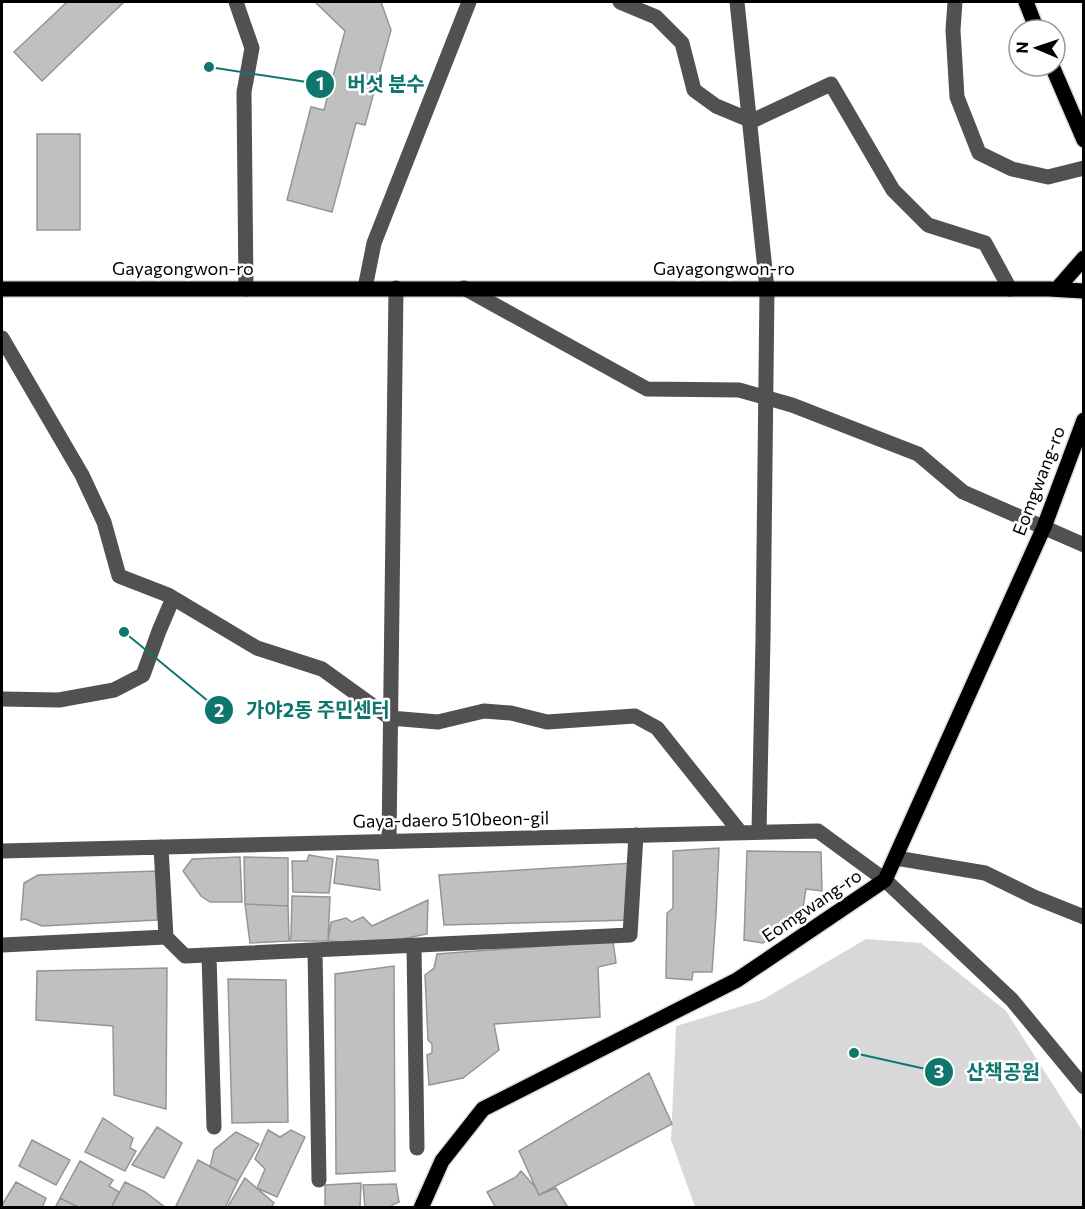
<svg xmlns="http://www.w3.org/2000/svg" width="1085" height="1209" viewBox="0 0 1085 1209" font-family="Commissioner,'Noto Sans KR',sans-serif">
<rect width="100%" height="100%" fill="#fff"/>
<path fill="#d8d8d8" d="M866,939L921,943L1006,1011L1083,1132V1207H695L671,1140L676,1026L762,1000Z"/>
<path fill="#c0c0c0" stroke="#959595" stroke-width="1.5" d="M67,2H124L42,81L14,52Z
M315,2H381L391,30L365,125L356,123L332,212L287,200L311,107L324,110L345,31Z
M37,134H80V230H37Z
M719,848L716,914L712,972H693L692,980L666,978L667,913L673,908V851Z
M747,851L821,852L822,891L806,889L803,908L789,923L763,943L744,940Z
M309,855L333,859L329,893L293,892L292,861H307Z
M337,856L378,860L380,890L334,883Z
M240,857L242,902H210L201,896L183,871L192,859Z
M244,857L288,858V906L245,904Z
M634,863L631,920L444,925L439,875Z
M157,871V920L42,926L25,919L21,920L24,883L38,875Z
M292,896L330,897L328,941H289L291,937Z
M428,900L427,934L376,944L328,941L331,922L346,918L352,922L363,917L372,926Z
M245,904L288,906L289,941L250,943Z
M613,941L616,963L598,967L600,1017L494,1024L499,1050L463,1078L429,1085L427,1055L432,1053V1044L428,1040L425,975L434,968L437,954Z
M394,966L395,1171L336,1174L335,974Z
M167,968L166,1109L114,1095L113,1026L36,1020L37,971Z
M228,979L286,980L288,1122L232,1123Z
M649,1073L672,1124L539,1195L519,1151Z
M103,1118L133,1138L130,1148L136,1151L125,1171L85,1152Z
M157,1127L182,1143L164,1178L132,1165Z
M268,1130L280,1137L291,1130L305,1137L277,1197L257,1188L265,1169L255,1159Z
M236,1132L259,1144L238,1181L210,1167L214,1150Z
M32,1140L70,1160L56,1185L19,1166Z
M198,1160L238,1181L225,1208H175Z
M80,1161L113,1180L109,1186L119,1192L111,1208H80L60,1198Z
M521,1171L536,1188L539,1195L556,1188L567,1206L563,1208H496L487,1192L516,1177Z
M245,1178L274,1203L271,1208H227Z
M16,1182L46,1198L42,1208H2V1205Z
M125,1182L145,1192L166,1208H111Z
M361,1183L360,1208H325V1185Z
M396,1184L399,1202L392,1205V1208H365L363,1185Z
M60,1198L80,1208H55Z"/>
<g fill="none" stroke-linecap="round" stroke-linejoin="round">
<defs>
<path id="major" d="M1026,2L1037,30
M1052,66L1084,140
M2,289H1049L1084,291
M1057,289L1084,258
M421,1208L442,1161L483,1109L737,980L885,880L1044,527L1084,420"/>
</defs>
<use href="#major" stroke="#dbdbdb" stroke-width="18"/>
<path stroke="#515151" stroke-width="15" d="M236,2L252,48L244,92L246,289
M620,2L656,17L682,43L694,90L716,106L752,121L831,84L893,190L928,225L985,243L1010,289
M737,2L767,289L763,639L759,832
M955,2L953,30L957,97L979,153L1012,169L1048,177L1084,168
M365,288L374,243L469,2
M464,288L647,389L739,390L792,405L918,454L963,492L1084,545
M2,338L82,475L104,522L119,576L168,595L257,648L322,669L390,718L438,722L484,711L511,713L547,722L635,716L657,728L740,832
M2,699L59,700L114,690L143,675L159,631L173,598
M389,841L396,288
M161,847L166,937L185,956L630,935L636,835
M2,851L818,831L885,880L1012,1000L1084,1087
M896,858L985,873L1034,897L1084,917
M2,945L166,937
M414,945L417,1148
M315,950L319,1180
M209,955L214,1127"/>
<use href="#major" stroke="#000" stroke-width="15"/>
</g>
<g text-anchor="middle" stroke-width="5" stroke-linejoin="round" paint-order="stroke">
<g font-size="18" fill="#000" stroke="#fff">
<text x="183" y="275">Gayagongwon-ro</text>
<text x="724" y="275">Gayagongwon-ro</text>
<text transform="translate(1039 481) rotate(-69)" y="6">Eomgwang-ro</text>
<text transform="translate(451 820) rotate(-1)" y="6">Gaya-daero 510beon-gil</text>
<text transform="translate(812 906) rotate(-34)" y="6">Eomgwang-ro</text>
</g>
</g>
<path fill="none" stroke="#0f766e" stroke-width="2" d="M209 67L320 84M124 632L219 710M854 1053L939 1072"/>
<g fill="#0f766e" stroke="#fff" stroke-width="2">
<circle cx="209" cy="67" r="6"/>
<circle cx="124" cy="632" r="6"/>
<circle cx="854" cy="1053" r="6"/>
<circle cx="320" cy="84" r="15"/>
<circle cx="219" cy="710" r="15"/>
<circle cx="939" cy="1072" r="15"/>
</g>
<g font-size="18" text-anchor="middle" font-weight="bold" fill="#fff">
<text x="320" y="90">1</text>
<text x="219" y="717">2</text>
<text x="939" y="1078">3</text>
</g>
<g font-size="20" text-anchor="middle" font-weight="bold" fill="#0f766e" stroke="#fff" stroke-width="5" stroke-linejoin="round" paint-order="stroke">
<text x="386" y="91">버섯 분수</text>
<text x="318" y="717">가야2동 주민센터</text>
<text x="1003" y="1079">산책공원</text>
</g>
<rect width="1085" height="1209" fill="none" stroke="#000000" stroke-width="6"/>
<g transform="translate(1037 48) rotate(272)"><circle r="28" fill="#ffffff" stroke="#999999" stroke-width="1.5"/>
<path d="M0-4.5L10 22L0 15L-10 22Z" fill="#000000"/>
<text y="-9" font-size="16" font-weight="bold" text-anchor="middle" fill="#000000">N</text>
</g>
</svg>
